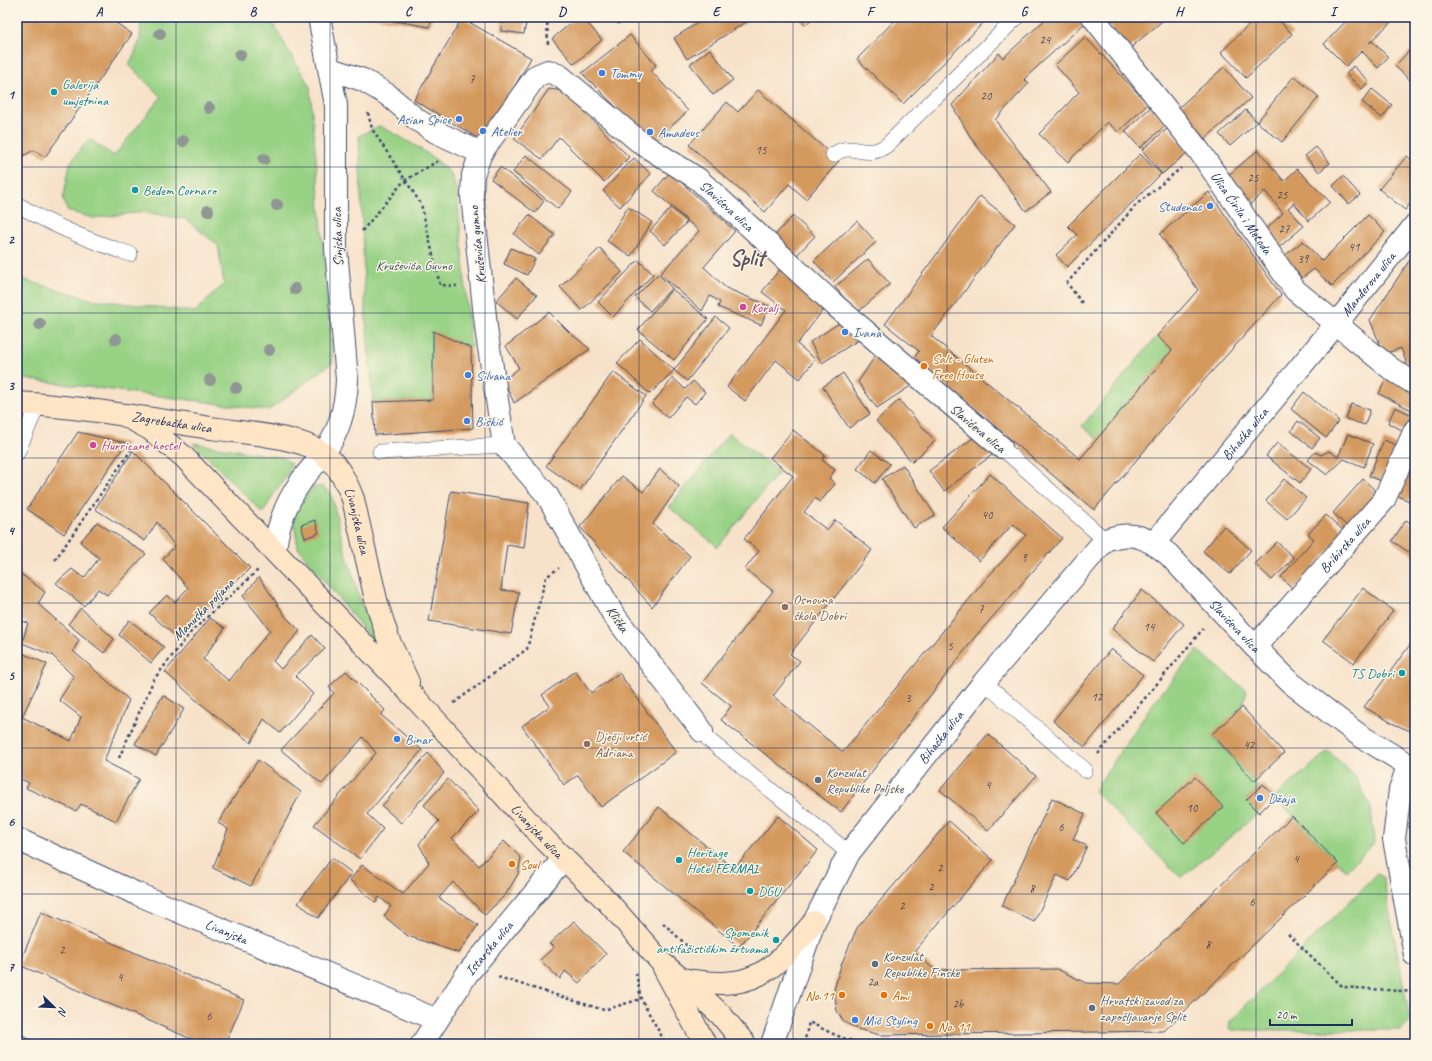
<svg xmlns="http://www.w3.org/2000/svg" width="1432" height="1061" viewBox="0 0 1432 1061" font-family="Caveat,sans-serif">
<rect width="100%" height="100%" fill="#fcf5e5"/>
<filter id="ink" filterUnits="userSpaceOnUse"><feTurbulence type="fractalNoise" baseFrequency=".025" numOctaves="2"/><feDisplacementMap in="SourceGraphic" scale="8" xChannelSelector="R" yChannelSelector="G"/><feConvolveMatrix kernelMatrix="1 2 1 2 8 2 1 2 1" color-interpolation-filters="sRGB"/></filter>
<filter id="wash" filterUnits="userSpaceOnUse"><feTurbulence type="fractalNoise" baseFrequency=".012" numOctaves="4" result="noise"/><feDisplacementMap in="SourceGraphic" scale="16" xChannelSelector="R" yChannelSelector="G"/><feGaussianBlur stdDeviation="0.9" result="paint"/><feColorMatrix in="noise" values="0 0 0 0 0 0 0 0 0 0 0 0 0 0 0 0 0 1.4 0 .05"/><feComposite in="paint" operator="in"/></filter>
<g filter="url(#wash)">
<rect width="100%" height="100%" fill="#f7e2c9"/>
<path fill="#98d285" stroke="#5a8072" d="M141,17H265L270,19L310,87L333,362L269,410L17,378V272L21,279L90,299L195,312L224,284L218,245L185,219L142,212L93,218L68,211L63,200L70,163L89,139L114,156L161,97L129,65L140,41Z
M379,126C394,132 444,161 451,175C454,180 455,187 457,193L471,348L433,332V400L373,402L365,306L359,136Z
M1157,336L1172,350L1097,439L1082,426Z
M729,433L779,472L718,547L669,507Z
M193,443L284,458L291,464L288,475L276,490L263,513Z
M322,486L331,493L342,540L361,603L379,643L376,645L298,548L294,523L298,506L312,488Z
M1197,650L1247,691L1242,707L1212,735L1259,787L1246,800L1259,813L1181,878L1094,791L1154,702Z
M1328,751L1355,776L1371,807L1374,843L1346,871L1275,797Z
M1377,874L1383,877L1410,1020L1400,1030H1229L1230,1021Z"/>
<g id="blocks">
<path fill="#d4995d" d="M17,17H108L132,34L45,157L34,150L17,159Z
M373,17H433L429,27Z
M502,17H527L524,34L501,31Z
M578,17H582L602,40L574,64L552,39Z
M612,17H628L618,24Z
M707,17H754L687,59L674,38Z
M797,17H813L806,25Z
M898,17H989L903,104L857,59Z
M1048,17H1084L1087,21L1024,79L1029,83L995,120L1051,192L1026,211L971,138L952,105L999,53L1003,58Z
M1116,17H1167L1129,49L1108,24Z
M1243,17H1276L1292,34L1246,78L1221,52L1250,24Z
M1350,17H1396L1369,43L1372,41L1388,57L1378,68L1362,51L1346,66L1324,44Z
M462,18L531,58L483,141L414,100Z
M630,35L656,65L651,71L688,111L651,145L623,114L582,73Z
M1085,37L1148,104L1118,132L1107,122L1068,162L1039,134L1079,92L1055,65Z
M710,49L733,80L713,95L690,64Z
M1410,50L1415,55V85L1395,66Z
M1353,66L1369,81L1362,89L1346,74Z
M1224,67L1251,98L1205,139L1178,108Z
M1294,76L1319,97L1282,142L1257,122L1230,146L1219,134L1246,110L1257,122Z
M549,89L564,91L629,157L604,182L559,137L542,159L514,139Z
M1372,89L1392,105L1382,118L1362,102Z
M758,90L839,161L806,199L789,184L765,212L689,145L727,102L738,112Z
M1151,107L1167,124L1140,148L1125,131Z
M1168,128L1188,152L1162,174L1142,150Z
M1316,147L1330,163L1319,172L1305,156Z
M1258,150L1284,181L1297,169L1330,202L1309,221L1294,203L1288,208L1304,226L1277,249L1264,231L1283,213L1265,191L1248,206L1225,178Z
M1140,154L1161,174L1067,267L1056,255L1077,235L1068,226Z
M526,155L572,192L558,209L513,172Z
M1407,156L1415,163V198L1405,210L1379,189Z
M634,158L651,174L620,207L603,191Z
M500,167L544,201L535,213L491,179Z
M670,172L735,231L704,267L726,288L769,306L761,325L718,307L720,302L710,296L702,311L660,274L699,231L654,191Z
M1343,176L1360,195L1349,204L1333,186Z
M1209,192L1281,295L1206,378L1094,510L914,358L919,351L885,324L980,196L1015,224L931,336L1080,459L1172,350L1157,336L1198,290L1160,234Z
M628,207L652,222L631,256L607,241Z
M671,208L687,222L665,245L650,231Z
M529,215L555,235L539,255L514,234Z
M1368,215L1385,232L1332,286L1314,269L1302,278L1283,257L1303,241L1322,261Z
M793,216L815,236L793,259L772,238Z
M857,221L876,242L833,282L814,261Z
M511,248L535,259L527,275L504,264Z
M600,248L622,272L582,310L560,287Z
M1415,252V377L1411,376L1401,348L1384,354L1370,320Z
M868,259L890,284L857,313L835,287Z
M638,260L653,274L613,317L598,302Z
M779,270L826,306L797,344L815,359L800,379L776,360L745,401L727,387L786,310L762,292Z
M658,274L672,288L650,311L635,297Z
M516,278L537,295L517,319L496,301Z
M672,289L708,319L674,360L638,330Z
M549,312L569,332L590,349L514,403L504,380L519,368L506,346Z
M716,317L729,328L687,381L674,370Z
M847,318L860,339L822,363L810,342Z
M433,331L471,348L473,428L375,435L373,402L433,400Z
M640,339L674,370L650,394L617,363Z
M877,353L912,385L877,408L858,382Z
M613,372L646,396L580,490L546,466Z
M843,373L870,414L849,428L823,387Z
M1387,376L1415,389L1414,411L1379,394Z
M673,378L685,389L693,381L705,392L695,404L686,397L668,418L652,404Z
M1304,392L1339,421L1326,438L1291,409Z
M899,400L935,441L912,462L876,421Z
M1351,404L1370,410L1365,425L1346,419Z
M1395,407L1414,416L1406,432L1388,423Z
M1298,421L1320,438L1312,448L1291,431Z
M793,430L825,455L822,460L835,470L829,478L835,484L820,502L815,498L804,512L827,530L835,520L872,550L790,654L800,661L773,696L843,752L986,579L1026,535L1013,524L979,561L942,527L990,474L1062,538L975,637L841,812L721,720L731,706L702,683L773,591L745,569L759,551L744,539L793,476L770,458Z
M78,432L126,443L64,534L27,509Z
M1348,434L1373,444L1364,467L1344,459L1327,475L1308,460L1315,452L1321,455L1329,451L1338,457Z
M977,435L992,455L944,491L929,471Z
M1384,440L1401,447L1386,483L1369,476Z
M1277,443L1311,469L1300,483L1266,456Z
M1415,444V487L1409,501L1392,493Z
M871,450L890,464L875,483L857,469Z
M133,451L250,568L179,639L149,613L167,595L175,602L188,588L163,559L175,546L157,522L145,541L95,509Z
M903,465L935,515L914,528L882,479Z
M660,469L679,486L653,524L690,556L652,607L580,527L622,476L643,492Z
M1284,479L1306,498L1287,519L1266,501Z
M1363,479L1380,495L1350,529L1333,513Z
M451,491L529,503L524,548L507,545L501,590L519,592L511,634L429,621Z
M1326,515L1345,532L1294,590L1281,577L1314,539L1308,534Z
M315,520L319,533L305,538L301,525Z
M1406,520L1415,526V556L1392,541Z
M97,522L146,554L107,595L98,589L84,606L56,583L72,569L84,578L99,558L80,542Z
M1224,526L1251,550L1230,574L1203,551Z
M1277,542L1294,558L1272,580L1255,564Z
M17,571L45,592L38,604L79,640L73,651L129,700L104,761L139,779L116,821L81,804L76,811L26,788L29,783L17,777V690L22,682L17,679V651L47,664L22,717L71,741L81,717L59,700L74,677L52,655L22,643L28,623L17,619Z
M259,577L286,617L300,631L273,661L281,669L312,635L325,649L295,676L313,694L280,733L264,719L251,743L196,700L165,672L210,618L225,628L203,659L229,681L270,630L243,596Z
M1363,588L1393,611L1354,663L1323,640Z
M1142,590L1184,624L1153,662L1112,629Z
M81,608L114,639L104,653L68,624Z
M129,620L164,647L151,663L119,635Z
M1415,638V733L1394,724L1364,707Z
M1111,649L1143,675L1085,747L1053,721Z
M346,671L385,710L381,715L422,750L367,814L383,829L360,859L314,825L376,753L363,737L322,784L281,750L334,693L329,687Z
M575,671L591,693L619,673L676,752L601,807L578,775L564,785L522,726L550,706L542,695Z
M163,695L184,709L156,756L135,744Z
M1242,707L1284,753L1254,781L1212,734Z
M988,734L1036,776L988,831L940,790Z
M428,753L444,773L401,823L382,806Z
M258,760L301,792L251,886L213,868L228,829L218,823Z
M1195,777L1223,807L1184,843L1156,813Z
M448,779L479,811L452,838L479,866L504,841L521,858L518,874L506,894L485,915L453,882L439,898L478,925L459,953L408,936L384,916L391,906L379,897L376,903L350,880L362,865L403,894L429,863L419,844L439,821L424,805Z
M1263,784L1275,797L1259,813L1246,800Z
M1052,798L1085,814L1073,839L1087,846L1070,881L1057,875L1034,922L1002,906Z
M659,807L734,869L778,816L818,850L739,947L623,852Z
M1292,816L1338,863L1164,1031L880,1035L858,1029L844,1022L837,1011L834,990L841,965L857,928L949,821L993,860L914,952L935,970L1057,969L1086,983L1119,984Z
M332,858L352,873L318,918L298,903Z
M41,912L244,1000L225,1044H203L19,965Z
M574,921L606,954L579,983L565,971L560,979L540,960L554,947L549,944Z
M17,1031L36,1044H17Z"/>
</g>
</g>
<g filter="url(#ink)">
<use href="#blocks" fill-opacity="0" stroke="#3c4a6e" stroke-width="1"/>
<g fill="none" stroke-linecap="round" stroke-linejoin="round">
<defs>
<path id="lane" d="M833,155C854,139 864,162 887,145L1017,17
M17,204C52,226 90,241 130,254
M1001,447L1105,540
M380,452L504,445
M17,453L38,404
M984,682L1085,770
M702,731L710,741L849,853"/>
<g id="street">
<path id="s1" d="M1093,17L1200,152L1295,290L1390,368L1415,384"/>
<path d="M330,69L363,80L388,95L416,119L436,132L481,153"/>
<path id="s2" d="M1154,543L1336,324L1415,225"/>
<path d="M275,551C277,526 287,501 302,480C308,471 316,464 323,454C339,433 346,406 347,380L336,248V105L319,17"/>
<path id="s3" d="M1255,647L1384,500L1415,430"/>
<path id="s4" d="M702,731L613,614L547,495L504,445L487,335L472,196L473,175L481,153L536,76L548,71L560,76L641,143L698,179L837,307L1001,447"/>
<path d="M1408,766L1400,790L1394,839L1415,955"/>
<path id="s5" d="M17,839L135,893L437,1020"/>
<path id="s6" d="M422,1044L467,974L564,858"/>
<path id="s7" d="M772,1044L814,922L849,853L984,682L1105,540C1133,530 1146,537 1168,554L1255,647L1291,683L1359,735L1415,769"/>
</g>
<g id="secondary">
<path id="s8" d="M17,403C84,407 152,419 218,429C246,433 302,437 324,454C338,465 347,483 353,499L377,604L389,641L408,682"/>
<path id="s9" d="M124,415L150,429L183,456L416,699L546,841L608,902L661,962L702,997L721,1015L745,1044"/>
<path d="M664,968L705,1044"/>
<path d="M682,979C754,992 771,973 814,922"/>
</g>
</defs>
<use href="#lane" stroke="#3c4a6e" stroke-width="16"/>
<use href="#street" stroke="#3c4a6e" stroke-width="24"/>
<use href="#secondary" stroke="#3c4a6e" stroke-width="24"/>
<path stroke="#3c4a6e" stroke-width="2.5" stroke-dasharray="3 3" stroke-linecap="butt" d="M547,17L548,47
M368,113L372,129L421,204L440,285L457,286
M362,231L404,181L438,161
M1082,303L1067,283L1137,204L1181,168
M55,560L133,447
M454,703L527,649L546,577L559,568
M1098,754L1203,629
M119,758L154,679L191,632L258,570
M663,923L697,955
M1288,934L1343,987L1415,992
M636,973L641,999L666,1044
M498,977L604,1010L641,999
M804,1044L809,1022C835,1035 848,1043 878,1044"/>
<use href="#lane" stroke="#fff" stroke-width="15"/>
<use href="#street" stroke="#fff" stroke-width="22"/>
<use href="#secondary" stroke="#fee5c5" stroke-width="22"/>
</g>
<g fill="#8f9694">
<circle cx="160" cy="34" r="6"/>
<circle cx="240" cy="55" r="6"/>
<circle cx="209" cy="108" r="6"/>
<circle cx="183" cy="141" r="6"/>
<circle cx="264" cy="159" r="6"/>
<circle cx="277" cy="205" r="6"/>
<circle cx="208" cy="211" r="6"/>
<circle cx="295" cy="289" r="6"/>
<circle cx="40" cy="324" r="6"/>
<circle cx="116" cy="339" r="6"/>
<circle cx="269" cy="350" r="6"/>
<circle cx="210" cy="380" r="6"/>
<circle cx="236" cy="388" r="6"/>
</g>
</g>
<path fill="none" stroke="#1b2f5e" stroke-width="1" stroke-opacity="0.55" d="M176,17V1044M330,17V1044M485,17V1044M639,17V1044M793,17V1044M947,17V1044M1102,17V1044M1256,17V1044M17,167H1415M17,313H1415M17,458H1415M17,603H1415M17,748H1415M17,894H1415"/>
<g fill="#3f7fe0" stroke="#fcf5e5" stroke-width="1.5">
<circle cx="602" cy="73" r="4"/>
<circle cx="459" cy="119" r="4"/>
<circle cx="483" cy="131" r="4"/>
<circle cx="650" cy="132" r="4"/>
<circle cx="1210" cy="206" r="4"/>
<circle cx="845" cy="332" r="4"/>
<circle cx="468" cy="375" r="4"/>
<circle cx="467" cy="421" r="4"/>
<circle cx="397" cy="739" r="4"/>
<circle cx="1260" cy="798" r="4"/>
<circle cx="855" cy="1020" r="4"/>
</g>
<g fill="#0f9aa8" stroke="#fcf5e5" stroke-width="1.5">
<circle cx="54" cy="92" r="4"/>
<circle cx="135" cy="190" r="4"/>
<circle cx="1402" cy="673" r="4"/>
<circle cx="679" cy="860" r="4"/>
<circle cx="750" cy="891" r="4"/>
<circle cx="776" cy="940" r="4"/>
</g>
<g fill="#d1479c" stroke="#fcf5e5" stroke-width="1.5">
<circle cx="743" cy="307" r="4"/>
<circle cx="93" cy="445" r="4"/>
</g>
<g fill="#e8710a" stroke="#fcf5e5" stroke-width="1.5">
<circle cx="924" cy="366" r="4"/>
<circle cx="512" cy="864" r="4"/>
<circle cx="842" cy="995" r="4"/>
<circle cx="884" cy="995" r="4"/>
<circle cx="930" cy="1026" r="4"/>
</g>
<g fill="#8d6e63" stroke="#fcf5e5" stroke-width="1.5">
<circle cx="785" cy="607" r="4"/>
<circle cx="587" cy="744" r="4"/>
</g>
<g fill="#5c6f8a" stroke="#fcf5e5" stroke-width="1.5">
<circle cx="818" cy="780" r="4"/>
<circle cx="875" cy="964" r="4"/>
<circle cx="1092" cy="1008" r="4"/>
</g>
<g text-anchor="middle" stroke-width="3" stroke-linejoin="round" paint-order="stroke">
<g font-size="12" fill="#494a5e">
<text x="1045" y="44">24</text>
<text x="472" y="83">7</text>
<text x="986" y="100">20</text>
<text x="761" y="154">15</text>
<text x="1253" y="182">25</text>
<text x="1282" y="199">25</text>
<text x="1284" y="233">27</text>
<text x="1354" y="251">41</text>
<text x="1303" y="263">39</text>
<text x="987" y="519">40</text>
<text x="1024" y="562">9</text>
<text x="981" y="613">7</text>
<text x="1149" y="631">14</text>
<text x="950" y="650">5</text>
<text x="1097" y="701">12</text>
<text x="908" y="702">3</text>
<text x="1249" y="749">42</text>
<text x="988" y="789">4</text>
<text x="1192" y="812">10</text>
<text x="1061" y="831">6</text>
<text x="1296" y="863">4</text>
<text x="940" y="872">2</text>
<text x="931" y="891">2</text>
<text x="1032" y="893">8</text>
<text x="1252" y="906">6</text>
<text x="902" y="910">2</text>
<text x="1208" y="949">8</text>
<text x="62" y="954">2</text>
<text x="120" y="981">4</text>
<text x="873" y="986">2a</text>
<text x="958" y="1008">2b</text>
<text x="209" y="1020">6</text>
</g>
<g font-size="14" fill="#366cbe" stroke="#fcf5e5" text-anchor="start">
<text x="610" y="78">Tommy</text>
<text x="451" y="124" text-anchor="end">Asian Spice</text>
<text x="491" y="136">Atelier</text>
<text x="658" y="137">Amadeus</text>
<text x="1202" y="211" text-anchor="end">Studenac</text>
<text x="853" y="337">Ivana</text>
<text x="476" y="380">Silvana</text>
<text x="475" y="426">Biškić</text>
<text x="405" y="744">Binar</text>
<text x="1268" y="803">Džaja</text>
<text x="863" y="1025">Mič Styling</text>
</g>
<g font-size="14" fill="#0d838f" stroke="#fcf5e5" text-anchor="start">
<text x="62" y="89">Galerija<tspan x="62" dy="16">umjetnina</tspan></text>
<text x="143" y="195">Bedem Cornaro</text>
<text x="1394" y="678" text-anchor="end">TS Dobri</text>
<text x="687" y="857">Heritage<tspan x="687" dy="16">Hotel FERMAI</tspan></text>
<text x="758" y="896">DGU</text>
<text x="768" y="937" text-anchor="end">Spomenik<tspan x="768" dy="16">antifašističkim žrtvama</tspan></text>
</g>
<g font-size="14" fill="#1b2f5e" stroke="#fcf5e5">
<text dy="5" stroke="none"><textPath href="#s4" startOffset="977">Slavićeva ulica</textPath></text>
<text dy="5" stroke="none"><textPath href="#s1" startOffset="246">Ulica Ćirila i Metoda</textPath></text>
<text transform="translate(337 237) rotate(-92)" y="5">Sinjska ulica</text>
<text transform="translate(477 245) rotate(-96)" y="5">Kruševića gumno</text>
<text dy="5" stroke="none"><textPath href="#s2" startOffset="336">Manđerova ulica</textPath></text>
<text dy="5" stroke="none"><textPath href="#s8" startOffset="156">Zagrebačka ulica</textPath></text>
<text transform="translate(978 428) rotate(40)" y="5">Slavićeva ulica</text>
<text dy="5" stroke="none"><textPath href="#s2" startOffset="142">Bihaćka ulica</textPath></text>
<text dy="5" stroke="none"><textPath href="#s8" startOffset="389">Livanjska ulica</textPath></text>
<text dy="5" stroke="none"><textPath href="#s3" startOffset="136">Bribirska ulica</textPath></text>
<text transform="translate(203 609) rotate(-45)" y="5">Manuška poljana</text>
<text transform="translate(618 619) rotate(56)" y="5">Kliška</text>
<text dy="5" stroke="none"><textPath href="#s7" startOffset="777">Slavićeva ulica</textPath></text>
<text dy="5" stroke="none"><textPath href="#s7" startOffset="354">Bihaćka ulica</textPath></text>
<text dy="5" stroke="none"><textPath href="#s9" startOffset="588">Livanjska ulica</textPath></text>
<text dy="5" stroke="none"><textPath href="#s5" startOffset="229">Livanjska</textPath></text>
<text dy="5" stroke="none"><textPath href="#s6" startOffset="117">Istarska ulica</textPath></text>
</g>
<g font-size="14" fill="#3a5868" stroke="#fcf5e5">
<text x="414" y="270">Kruševića Guvno</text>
</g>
<g font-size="14" fill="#b23c85" stroke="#fcf5e5" text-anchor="start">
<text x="751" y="312">Koralj</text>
<text x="101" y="450">Hurricane hostel</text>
</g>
<g font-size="14" fill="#c56008" stroke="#fcf5e5" text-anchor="start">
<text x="932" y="363">Salt - Gluten<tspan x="932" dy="16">Free House</tspan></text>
<text x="520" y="869">Soul</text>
<text x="834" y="1000" text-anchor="end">No.11</text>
<text x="892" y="1000">Ami</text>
<text x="938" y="1031">No. 11</text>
</g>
<g font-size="14" fill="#785e54" stroke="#fcf5e5" text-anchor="start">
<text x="793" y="604">Osnovna<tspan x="793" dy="16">škola Dobri</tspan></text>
<text x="595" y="741">Dječji vrtić<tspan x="595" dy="16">Adriana</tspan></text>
</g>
<g font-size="14" fill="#4e5e75" stroke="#fcf5e5" text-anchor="start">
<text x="826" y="777">Konzulat<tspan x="826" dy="16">Republike Poljske</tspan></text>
<text x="883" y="961">Konzulat<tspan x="883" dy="16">Republike Finske</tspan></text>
<text x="1100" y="1005">Hrvatski zavod za<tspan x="1100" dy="16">zapošljavanje Split</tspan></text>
</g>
<g font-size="22" font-weight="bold" fill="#5c545e" stroke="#fcf5e5">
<text x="747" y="266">Split</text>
</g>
</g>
<rect width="1432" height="1061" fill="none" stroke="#fcf5e5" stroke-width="44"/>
<g transform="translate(54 1007) rotate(113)" stroke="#fcf5e5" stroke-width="3" paint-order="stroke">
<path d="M0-3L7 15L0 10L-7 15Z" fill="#1b2f5e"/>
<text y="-6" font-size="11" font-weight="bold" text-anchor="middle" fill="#1b2f5e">N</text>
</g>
<path d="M1270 1019v6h82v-6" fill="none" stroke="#1b2f5e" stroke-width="2"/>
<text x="1276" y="1019" font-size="12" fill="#1b2f5e" stroke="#fcf5e5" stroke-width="3" paint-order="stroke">20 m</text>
<rect x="22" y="22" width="1388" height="1017" fill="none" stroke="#1b2f5e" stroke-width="1.5"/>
<g font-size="13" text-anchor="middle" font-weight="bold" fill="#1b2f5e">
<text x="99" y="16">A</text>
<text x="253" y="16">B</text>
<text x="408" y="16">C</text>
<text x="562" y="16">D</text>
<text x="716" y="16">E</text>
<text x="870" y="16">F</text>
<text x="1024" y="16">G</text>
<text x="1179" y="16">H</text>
<text x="1333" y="16">I</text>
<text x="11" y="99">1</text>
<text x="11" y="244">2</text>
<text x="11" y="390">3</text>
<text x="11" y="535">4</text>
<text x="11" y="680">5</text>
<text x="11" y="826">6</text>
<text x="11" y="971">7</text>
</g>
</svg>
